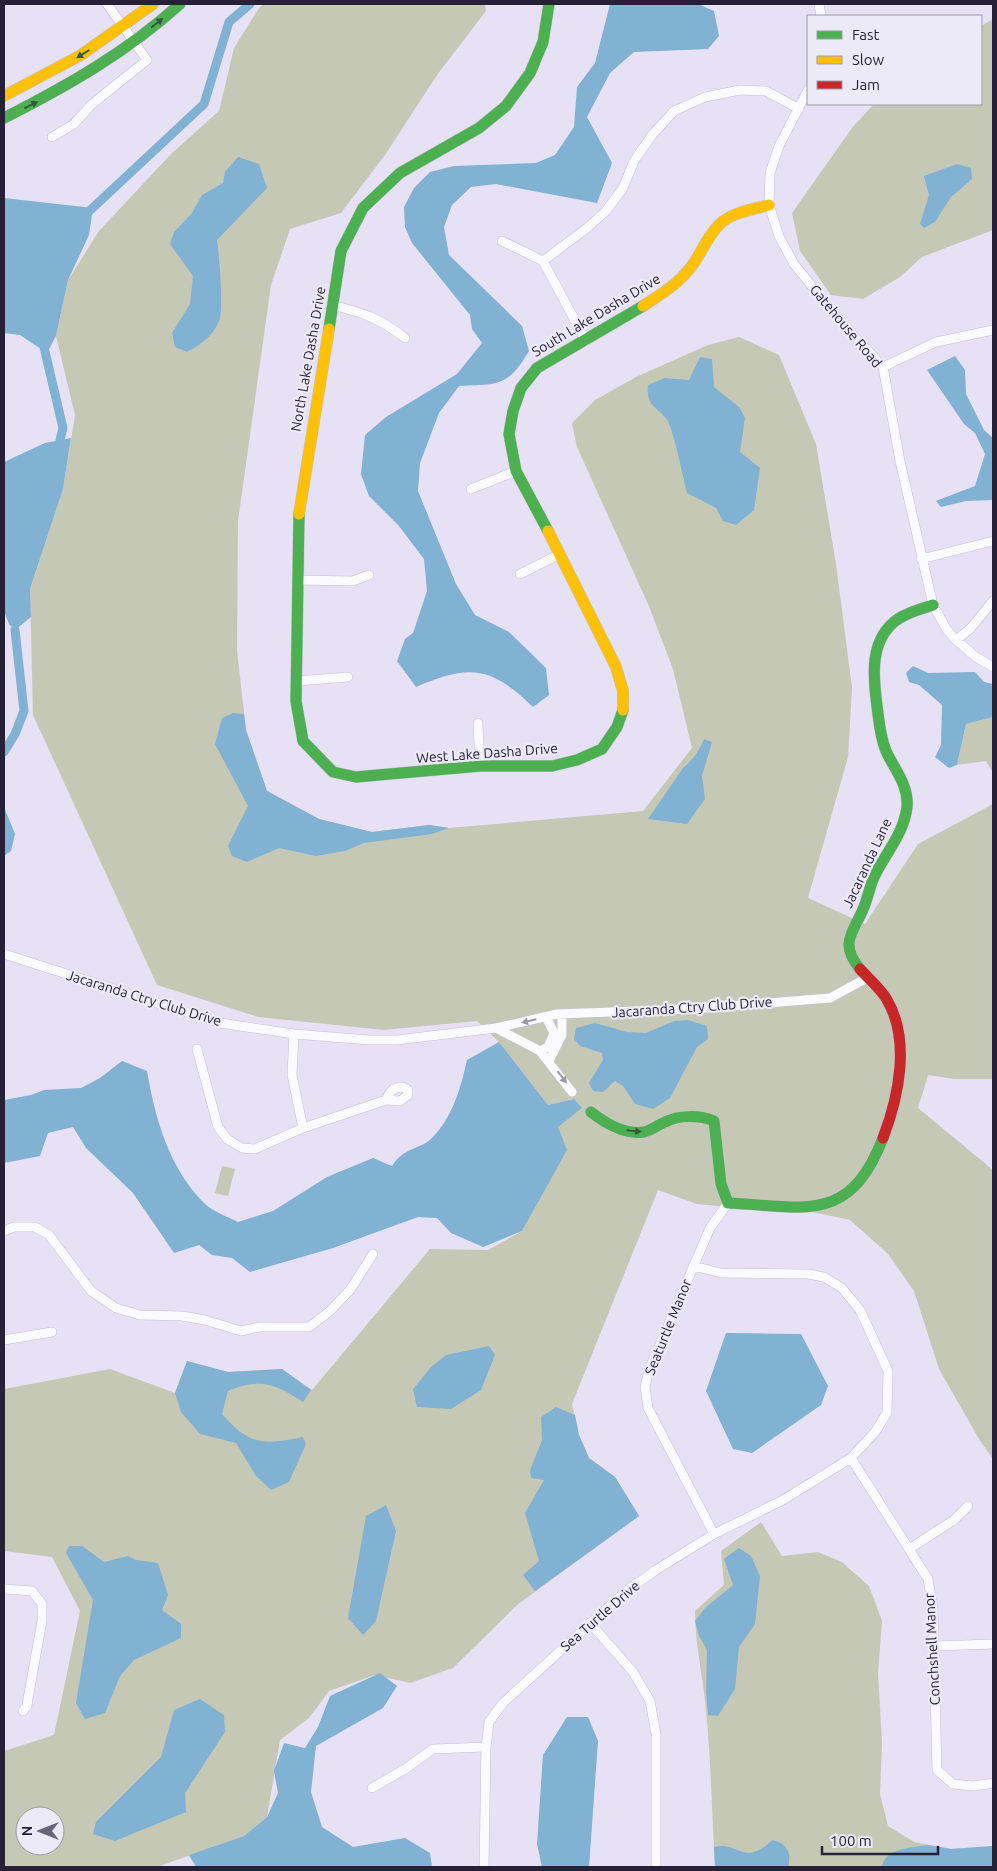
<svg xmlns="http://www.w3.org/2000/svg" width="997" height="1871" viewBox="0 0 997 1871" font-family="Ubuntu,sans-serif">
<rect width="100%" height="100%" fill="#e6e1f5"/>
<path fill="#c6c8b6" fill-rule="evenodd" d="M264,4H485L486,11L437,75L385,155L341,213L290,229L271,285L238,521L237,650L246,730L267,791L319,819L372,832L429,825L449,828L643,811L692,748L673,669L648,604L577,447L572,423L595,400L636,377L708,345L739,337L779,355L816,444L836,564L852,688L848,757L808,898L865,924L918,844L993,804V1079H954L928,1075L918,1108L993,1170V1459L979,1439L939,1369L914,1291L888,1254L850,1220L803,1210L749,1209L697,1204L658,1190L572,1404L579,1435L589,1458L615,1477L639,1516L517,1605L453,1668L410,1683L375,1675L329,1691L309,1718L280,1740L267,1817L244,1836L157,1867H4V1751L54,1735L80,1611L52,1557L4,1551V1389L110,1369L175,1393L187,1361L228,1372L282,1369L312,1390L430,1249L488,1250L522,1231L558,1127L574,1099L548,1105L499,1042L477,1021L384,1030L258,1017L157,985L33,715L30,589L63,489L75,415L56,336L68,280L99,231L171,154L219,111L234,48L259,8ZM25,1816H55V1846H25Z
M993,19V230L922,257L900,277L863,299L831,295L800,251L792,213L852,128L874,104H981V26Z
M993,717V773L986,761L957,765L966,724Z
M222,1166L235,1169L228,1196L215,1193Z
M761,1522L782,1556L818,1552L842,1562L869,1586L882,1621L878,1673L882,1743L880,1794L888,1826L914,1842L951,1849L993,1846V1867H715C712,1815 711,1762 706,1710C703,1675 695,1646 695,1611L724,1585L721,1551Z"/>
<path fill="#81b1d3" d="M610,4H698L714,11L719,36L708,49L634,52L610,73L587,117L612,163L597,203L496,184L471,187L452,205L444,227L449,255L522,326L529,351C507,388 498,384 459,386L439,413L420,463L418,491L456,584L475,615L509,632L546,668L549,695L533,707C491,666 469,664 416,687L397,661L405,639L413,633L427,591L424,559L399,526L369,496L361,474L365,435L386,417L457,374L482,343L472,329L470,315L412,243L405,227L404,207L414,188L430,172L454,166L536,163L555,155L574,127L577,87L595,63Z
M238,157L259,164L267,188L217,240C219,253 224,310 219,321C214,335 199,346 187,352L175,347L172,333L190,304L193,276L170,244L174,232L192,213L202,195L223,183L225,172Z
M957,164L971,168L972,179L951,197L935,222L924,228L920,224L929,195L924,176Z
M4,198L93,208L89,235L68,280L56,336L47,353L20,335L4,333Z
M955,356L965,370L966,394L984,430L993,438V500L966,501L941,507L936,501L975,486L985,454L975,433L964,424L927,370Z
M700,357L712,359L714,387L739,407L745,418L740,452L760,468L754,510L736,525L723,521L716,508L687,493C684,481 673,427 667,420C656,405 646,407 648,385L665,378L689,380Z
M71,438L63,489L30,589L31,617L15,630L9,624L4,611V462L45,443Z
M913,666L928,673L975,672L984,682L993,684V717L966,724L957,765L949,768L935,757L941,745L942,705L919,685L909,682L906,673Z
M233,713L244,714L246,730L267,791L319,819L372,832L429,825L449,828L432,834L364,843L345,851L316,856L279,848L247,862L232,856L228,846L248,806L215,744L222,718Z
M704,739L712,742L702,776L705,799L687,824L648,819L683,768C693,760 699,751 704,739Z
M4,807L15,834L11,851L4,856Z
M688,1020L707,1026L708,1039L697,1047L670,1098L653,1109L635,1104L623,1086L615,1081L603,1092L593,1091L589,1083L603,1060L602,1053L580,1046L574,1039L576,1028L595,1023L627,1032L646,1033L674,1021Z
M499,1042L548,1105L574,1099L582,1108L558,1127L567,1150L522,1231L483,1247L451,1233L437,1218L418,1217L333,1248L250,1272L232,1258L212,1255L199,1245L174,1253L133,1193L86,1148L73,1127L48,1133L40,1156L4,1163V1100L31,1095L44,1090L81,1088L100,1078L122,1061L147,1071C155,1118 169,1168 204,1203C212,1211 228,1217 238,1222L273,1211L327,1177L373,1158L392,1166C405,1146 421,1150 433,1137C453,1116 461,1087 467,1060Z
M726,1333L801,1334L828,1386L821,1405L752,1453L733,1449L706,1391Z
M489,1346L495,1355L481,1390L451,1409L417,1407L413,1389L431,1367L446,1355Z
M187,1361L228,1372L282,1369L311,1390L303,1402C274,1383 261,1378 228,1391L222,1414C250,1446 263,1445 303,1437L306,1444L289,1482L271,1490L256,1476L236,1443L200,1434L181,1412L175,1393Z
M556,1407L575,1415L579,1435L589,1458L615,1477L639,1516L535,1591L523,1575L539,1561L525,1513L544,1480L531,1478L530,1470L542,1440L541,1417Z
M386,1505L396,1531L376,1621L363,1635L348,1618L366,1516Z
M69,1546H82L104,1562L128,1556L136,1560L158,1563L168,1595L162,1610L181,1624V1638L134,1660L120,1676L105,1713L85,1719L76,1703L93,1600L66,1553Z
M739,1548L751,1556L760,1576L755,1624L739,1647L735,1689L718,1716L708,1715L706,1691L707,1650L699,1636L695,1621L705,1608L733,1585L724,1559Z
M380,1673L397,1686L383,1708L316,1746L311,1792L322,1827L353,1847L405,1838L430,1853L432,1867H196L189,1855L244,1836L267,1817L278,1793L274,1771L284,1743L305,1748L318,1727L330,1696Z
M200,1699L224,1715L225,1732L185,1793L186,1812L115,1841L93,1834L96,1822L161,1757L174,1710Z
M567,1717H588L598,1741L589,1867H542L537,1844L543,1755Z
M772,1840C787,1843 792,1853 788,1867H715L714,1847C740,1841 743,1868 772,1840Z
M928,1845L951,1849L993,1846V1867H882C885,1847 913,1848 928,1845Z"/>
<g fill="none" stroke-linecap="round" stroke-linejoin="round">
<path stroke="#81b1d3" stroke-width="9" d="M84,216L204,104L229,22L250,4
M43,343L63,428L60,440
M4,752L15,734L24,711L15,630"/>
<defs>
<path id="street" d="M819,4L821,16
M808,90L779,146L770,173L769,205L779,236L794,264L837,317L883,367L900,461L933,605L947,630L956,640L976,657L993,667
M52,137L74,124L91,105L147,60L107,4
M502,241L543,261L586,341
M543,261L587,228L606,211L623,188L634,161L652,135L674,111L705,97L740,90L766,91L799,109
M332,305C364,313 379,318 405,338
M883,367L936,342L993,330
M471,489L516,471
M921,559L993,541
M520,574L560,554
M298,580L353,581L369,575
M956,640L970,629L993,601
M298,681L348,677
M478,723L480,766
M4,954L220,1023L294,1034L369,1040H397L496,1028L557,1014L693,1009L830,998L867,978
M496,1028L540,1051L572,1092
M294,1034L292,1075L303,1128
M197,1049L218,1127L227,1139L242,1148L255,1149L303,1128L386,1100L400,1101L408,1095V1090L403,1087C393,1087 390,1091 386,1100
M540,1051L548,1047L554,1033L546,1017
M549,1061L562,1035V1014
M4,1231L14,1227H35L49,1235L91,1291L116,1308L140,1315L182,1316L205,1320L241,1331L259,1327H309L330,1311L350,1290L373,1254
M4,1340L52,1332
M851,1458L928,1579L933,1608L937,1770L953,1784L974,1786L993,1783
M714,1534L648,1408L645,1387L649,1370L710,1228L728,1203
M909,1549L954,1520L968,1506
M4,1589L32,1591L42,1604V1621L28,1699L27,1706L23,1711
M590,1623L633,1672L650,1701L656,1734V1867
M934,1646L993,1644
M372,1788L405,1769L433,1749L486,1747
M484,1867L486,1747L489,1722L503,1703L625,1592L656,1570L714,1534L783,1500L851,1458L875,1432L887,1413L888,1371L860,1310L842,1288L824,1277L808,1274L721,1273L693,1266"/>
<path id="fast" d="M4,118C67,86 127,52 180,4
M329,329L341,251L363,208L400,173L479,128L506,106L530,73L543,42L549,4
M299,514L296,701L303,741L333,772L356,777L480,766H552L577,760L602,749L617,727L623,710
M548,531L516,471L509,434L513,411L521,388L537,368L643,306
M860,969C838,943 854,932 864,907C868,897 870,885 875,875C886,853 904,833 907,807C909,785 894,769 886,751C880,737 879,721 877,706C873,676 869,639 898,619C908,612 921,609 933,605
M591,1112C605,1123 625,1135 644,1132C652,1130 658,1125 665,1122C679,1115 700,1115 714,1121L721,1184L728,1203C804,1206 849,1226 883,1138"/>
<path id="slow" d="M4,96L81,55L153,4
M643,306C660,295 678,284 691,267C702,253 707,235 722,222C734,212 754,209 769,205
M299,514L329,329
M548,531L616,667L623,691V710"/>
<path id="jam" d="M860,969C869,979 879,987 886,998C911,1039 899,1096 883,1138"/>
</defs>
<use href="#street" stroke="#c4bfd3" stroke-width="10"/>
<use href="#fast" stroke="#c4bfd3" stroke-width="12"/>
<use href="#slow" stroke="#c4bfd3" stroke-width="12"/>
<use href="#jam" stroke="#c4bfd3" stroke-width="12"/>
<use href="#street" stroke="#fbfafe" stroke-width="9"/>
<use href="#fast" stroke="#4caf50" stroke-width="11"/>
<use href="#slow" stroke="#ffc107" stroke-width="11"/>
<use href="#jam" stroke="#c62828" stroke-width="11"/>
</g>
<defs><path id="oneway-solid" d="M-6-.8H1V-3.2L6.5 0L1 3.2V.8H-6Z" transform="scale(1.25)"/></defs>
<g fill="#365a41">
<use href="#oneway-solid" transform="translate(157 23) rotate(-38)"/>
<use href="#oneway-solid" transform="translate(83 54) rotate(148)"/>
<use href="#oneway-solid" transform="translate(31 105) rotate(-27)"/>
<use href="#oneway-solid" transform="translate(634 1131) rotate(6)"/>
</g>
<g fill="#9c98a4">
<use href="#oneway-solid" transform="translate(529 1021) rotate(167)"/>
<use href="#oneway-solid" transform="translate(562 1077) rotate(52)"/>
</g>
<g text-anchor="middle" stroke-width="4.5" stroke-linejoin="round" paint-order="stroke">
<g font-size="14" fill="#272137" stroke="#eceaf6">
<text transform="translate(596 315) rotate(-31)" y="5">South Lake Dasha Drive</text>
<text transform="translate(846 326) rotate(50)" y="5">Gatehouse Road</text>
<text transform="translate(308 359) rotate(-80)" y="5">North Lake Dasha Drive</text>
<text transform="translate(487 753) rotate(-4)" y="5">West Lake Dasha Drive</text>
<text transform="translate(867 863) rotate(-65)" y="5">Jacaranda Lane</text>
<text transform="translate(144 998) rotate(17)" y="5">Jacaranda Ctry Club Drive</text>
<text transform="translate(692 1007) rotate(-4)" y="5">Jacaranda Ctry Club Drive</text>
<text transform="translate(668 1327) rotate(-68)" y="5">Seaturtle Manor</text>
<text transform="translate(600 1616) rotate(-41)" y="5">Sea Turtle Drive</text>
<text transform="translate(932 1649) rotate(-93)" y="5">Conchshell Manor</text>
</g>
</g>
<rect width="997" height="1871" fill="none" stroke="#272137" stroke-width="10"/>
<rect x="807" y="15" width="175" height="90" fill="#eceaf6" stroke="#9d9aaa"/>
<rect x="817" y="31" width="25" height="8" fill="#4caf50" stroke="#9d9aaa"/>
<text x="852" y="40" font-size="15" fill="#272137">Fast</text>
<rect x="817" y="56" width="25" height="8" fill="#ffc107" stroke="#9d9aaa"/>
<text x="852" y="65" font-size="15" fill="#272137">Slow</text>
<rect x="817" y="81" width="25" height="8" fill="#c62828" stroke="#9d9aaa"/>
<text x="852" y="90" font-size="15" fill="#272137">Jam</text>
<g transform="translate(40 1831) rotate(270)"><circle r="24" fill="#eceaf6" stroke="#9d9aaa"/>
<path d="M0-4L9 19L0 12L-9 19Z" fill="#6a647a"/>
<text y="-8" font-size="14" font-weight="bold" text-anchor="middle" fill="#272137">N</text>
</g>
<path d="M822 1846v8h116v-8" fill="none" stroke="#272137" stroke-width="2.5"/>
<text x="830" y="1846" font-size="15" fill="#272137" stroke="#eceaf6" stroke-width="4" paint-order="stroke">100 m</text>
</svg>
